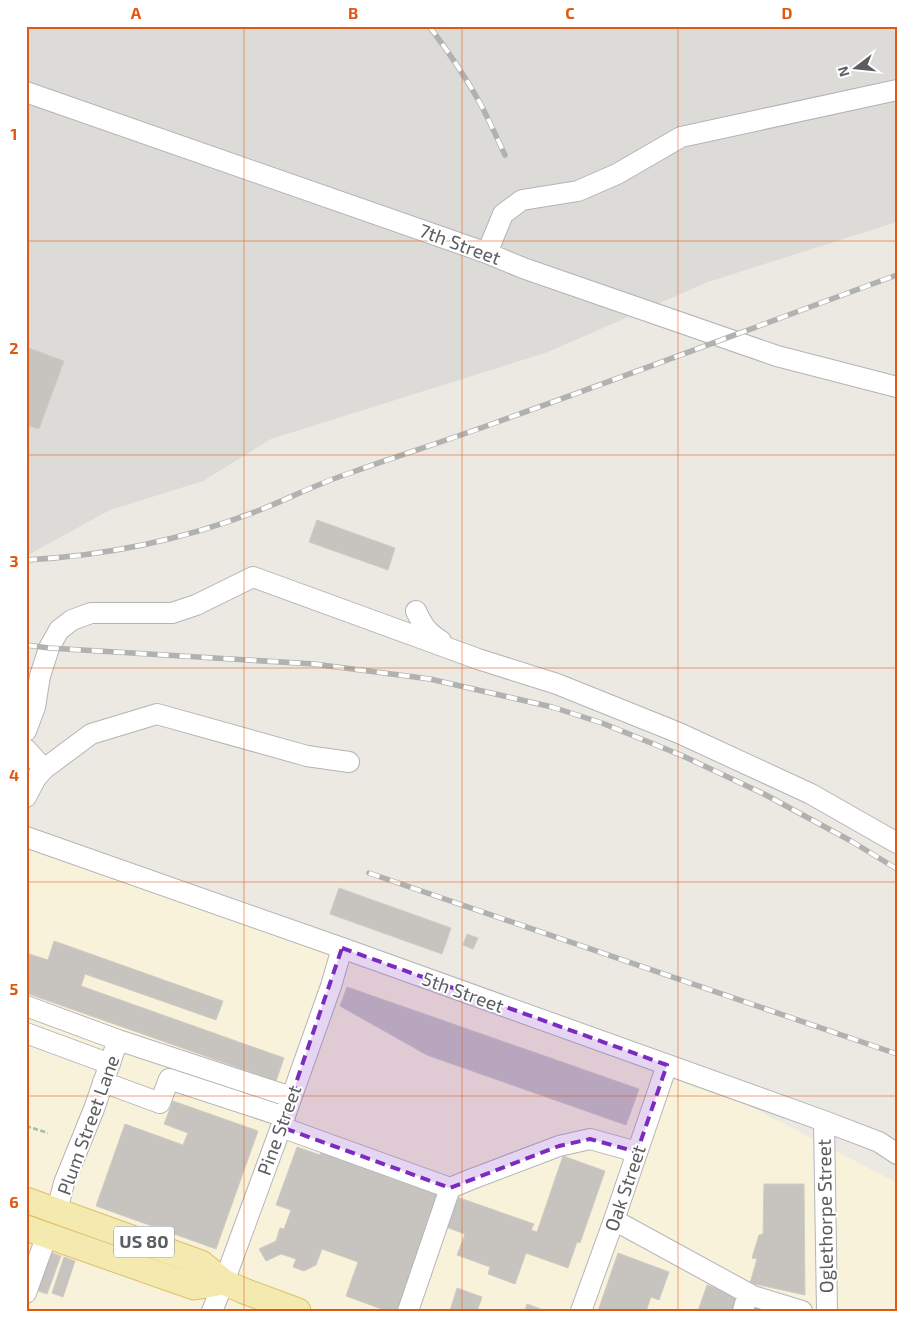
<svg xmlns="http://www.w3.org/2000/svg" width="923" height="1337" viewBox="0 0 923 1337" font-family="'Exo 2',sans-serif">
<rect width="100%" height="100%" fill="#ebe9e2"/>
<path fill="#f9f2da" d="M26,833L621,1039L897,1183V1311H26Z"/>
<path fill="#dddbd7" d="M26,26H897V222L708,282L548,352L271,439L203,481L110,510L26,556Z"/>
<path fill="#c7c4bf" stroke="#cfcbc2" d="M26,347L64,361L39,429L26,425Z
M317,520L395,548L388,570L309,542Z
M339,888L451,928L442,954L330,914Z
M467,934L478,938L473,949L463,945Z
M54,941L223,1001L216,1020L85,974L81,986L284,1058L276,1081L26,993V953L48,960Z
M347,987L639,1089L626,1125L427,1055L340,1006Z
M173,1101L258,1131L216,1249L96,1206L125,1124L183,1145L188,1133L164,1124Z
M297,1147L320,1155L322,1149L389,1173L387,1177L442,1196L400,1311H387L346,1296L358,1262L322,1249L316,1265L304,1271L293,1267L296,1259L281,1254L266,1261L259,1249L276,1241L280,1228L284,1229L291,1210L276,1205Z
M563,1156L605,1171L580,1243L577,1242L568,1268L526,1253L515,1284L488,1274L490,1267L457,1255L465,1234L443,1226L454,1196L534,1224L531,1230L537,1232Z
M764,1184H804L805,1295L750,1283L757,1259L752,1258L759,1235L763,1234Z
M47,1251L61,1256L47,1294L33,1289Z
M618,1253L669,1272L659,1300L651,1297L646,1311H598Z
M64,1257L75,1261L63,1297L52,1293Z
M707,1285L744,1298L739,1311H698Z
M457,1288L482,1297L477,1311H450Z
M527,1304L546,1311H525Z"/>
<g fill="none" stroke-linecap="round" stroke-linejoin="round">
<defs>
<path id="minor" d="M26,92L487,253L523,268L777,356L897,387
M487,253L503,214L522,200L578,191L617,174L681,137L897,90
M416,611C423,626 427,632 441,641
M26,731L35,707L40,676L49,648L59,630L72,620L91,613H172L196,605L253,577L478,659L557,684L679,733L811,794L897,843
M26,749L44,769
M26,797L36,778L44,769L91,734L157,714L307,756L349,762
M26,837L342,948L824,1121L879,1142L897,1154
M26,1006L118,1040L291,1097
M26,1033L110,1064
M103,1082L160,1103L169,1079L285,1117
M824,1121L827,1311
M281,1127L450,1188L472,1179L559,1146L590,1139L637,1152
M57,1211L64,1183L94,1109L118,1040
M614,1220L753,1296L802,1311
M26,1293L47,1235
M212,1311L224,1282L281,1127L331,986L342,948
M408,1311L450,1188
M581,1311L614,1220L667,1065
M743,1311L748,1293"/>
<path id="major" d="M26,1200L201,1263L224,1282L244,1291L298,1311
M26,1228L194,1287L224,1282"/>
</defs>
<use href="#minor" stroke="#b3b4b8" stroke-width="22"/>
<use href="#major" stroke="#dfbe68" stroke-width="27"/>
<path stroke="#9cc0a7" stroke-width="2.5" stroke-dasharray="5 2.5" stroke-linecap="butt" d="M26,1126L48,1133"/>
<use href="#minor" stroke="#fff" stroke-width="20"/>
<use href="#major" stroke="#f4e9af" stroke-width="25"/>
<defs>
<path id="rail" d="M429,26C448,51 465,76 480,103C489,120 497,138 505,155
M26,560C105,556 186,539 260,510C290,498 319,483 350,473C403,454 458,437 511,417C640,371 768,322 897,275
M26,645L49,648L314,664L430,679L552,707L602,723L683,756L764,794L851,841L897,869
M369,873L897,1054"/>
</defs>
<use href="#rail" stroke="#b0b1b1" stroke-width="5.5"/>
<use href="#rail" stroke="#fff" stroke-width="4" stroke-dasharray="11" stroke-linecap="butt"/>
</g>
<path fill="#7b2cbf" fill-opacity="0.2" stroke="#7b2cbf" stroke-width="4" stroke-dasharray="10 6" stroke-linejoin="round" d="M342,948L667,1065L637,1152L590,1139L559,1146L450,1188L281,1127Z"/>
<path fill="none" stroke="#e15910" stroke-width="1" stroke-opacity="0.55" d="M244,26V1311M462,26V1311M678,26V1311M26,241H897M26,455H897M26,668H897M26,882H897M26,1096H897"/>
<g text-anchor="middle" stroke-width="4" stroke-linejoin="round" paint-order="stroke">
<rect fill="#fff" stroke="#8c8e90" stroke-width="1" x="114" y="1226.5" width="60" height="31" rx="4"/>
<g font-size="18" font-weight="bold" fill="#5b5e61">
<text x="144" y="1248">US 80</text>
</g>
<g font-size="19" fill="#5b5e61" stroke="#fff">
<text transform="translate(460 244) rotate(20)" y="7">7th Street</text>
<text transform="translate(463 992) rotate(20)" y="7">5th Street</text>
<text transform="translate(88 1125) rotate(-70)" y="7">Plum Street Lane</text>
<text transform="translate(279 1130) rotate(-70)" y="7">Pine Street</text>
<text transform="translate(625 1188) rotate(-71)" y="7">Oak Street</text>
<text transform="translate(825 1216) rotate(-91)" y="7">Oglethorpe Street</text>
</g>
</g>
<rect width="923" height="1337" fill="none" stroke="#ffffff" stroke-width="55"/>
<g transform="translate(856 68) rotate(254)" stroke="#ffffff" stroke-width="4" paint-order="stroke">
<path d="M0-4L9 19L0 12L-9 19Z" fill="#5b5e61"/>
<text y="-8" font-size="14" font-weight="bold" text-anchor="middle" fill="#5b5e61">N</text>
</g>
<rect x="28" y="28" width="868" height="1282" fill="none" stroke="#e15910" stroke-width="2"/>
<g font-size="16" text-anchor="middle" font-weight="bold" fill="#e15910">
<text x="136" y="19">A</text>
<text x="353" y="19">B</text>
<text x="570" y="19">C</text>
<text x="787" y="19">D</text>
<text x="14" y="140">1</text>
<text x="14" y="354">2</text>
<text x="14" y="567">3</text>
<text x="14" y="781">4</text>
<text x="14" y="995">5</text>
<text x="14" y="1208">6</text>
</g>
</svg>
